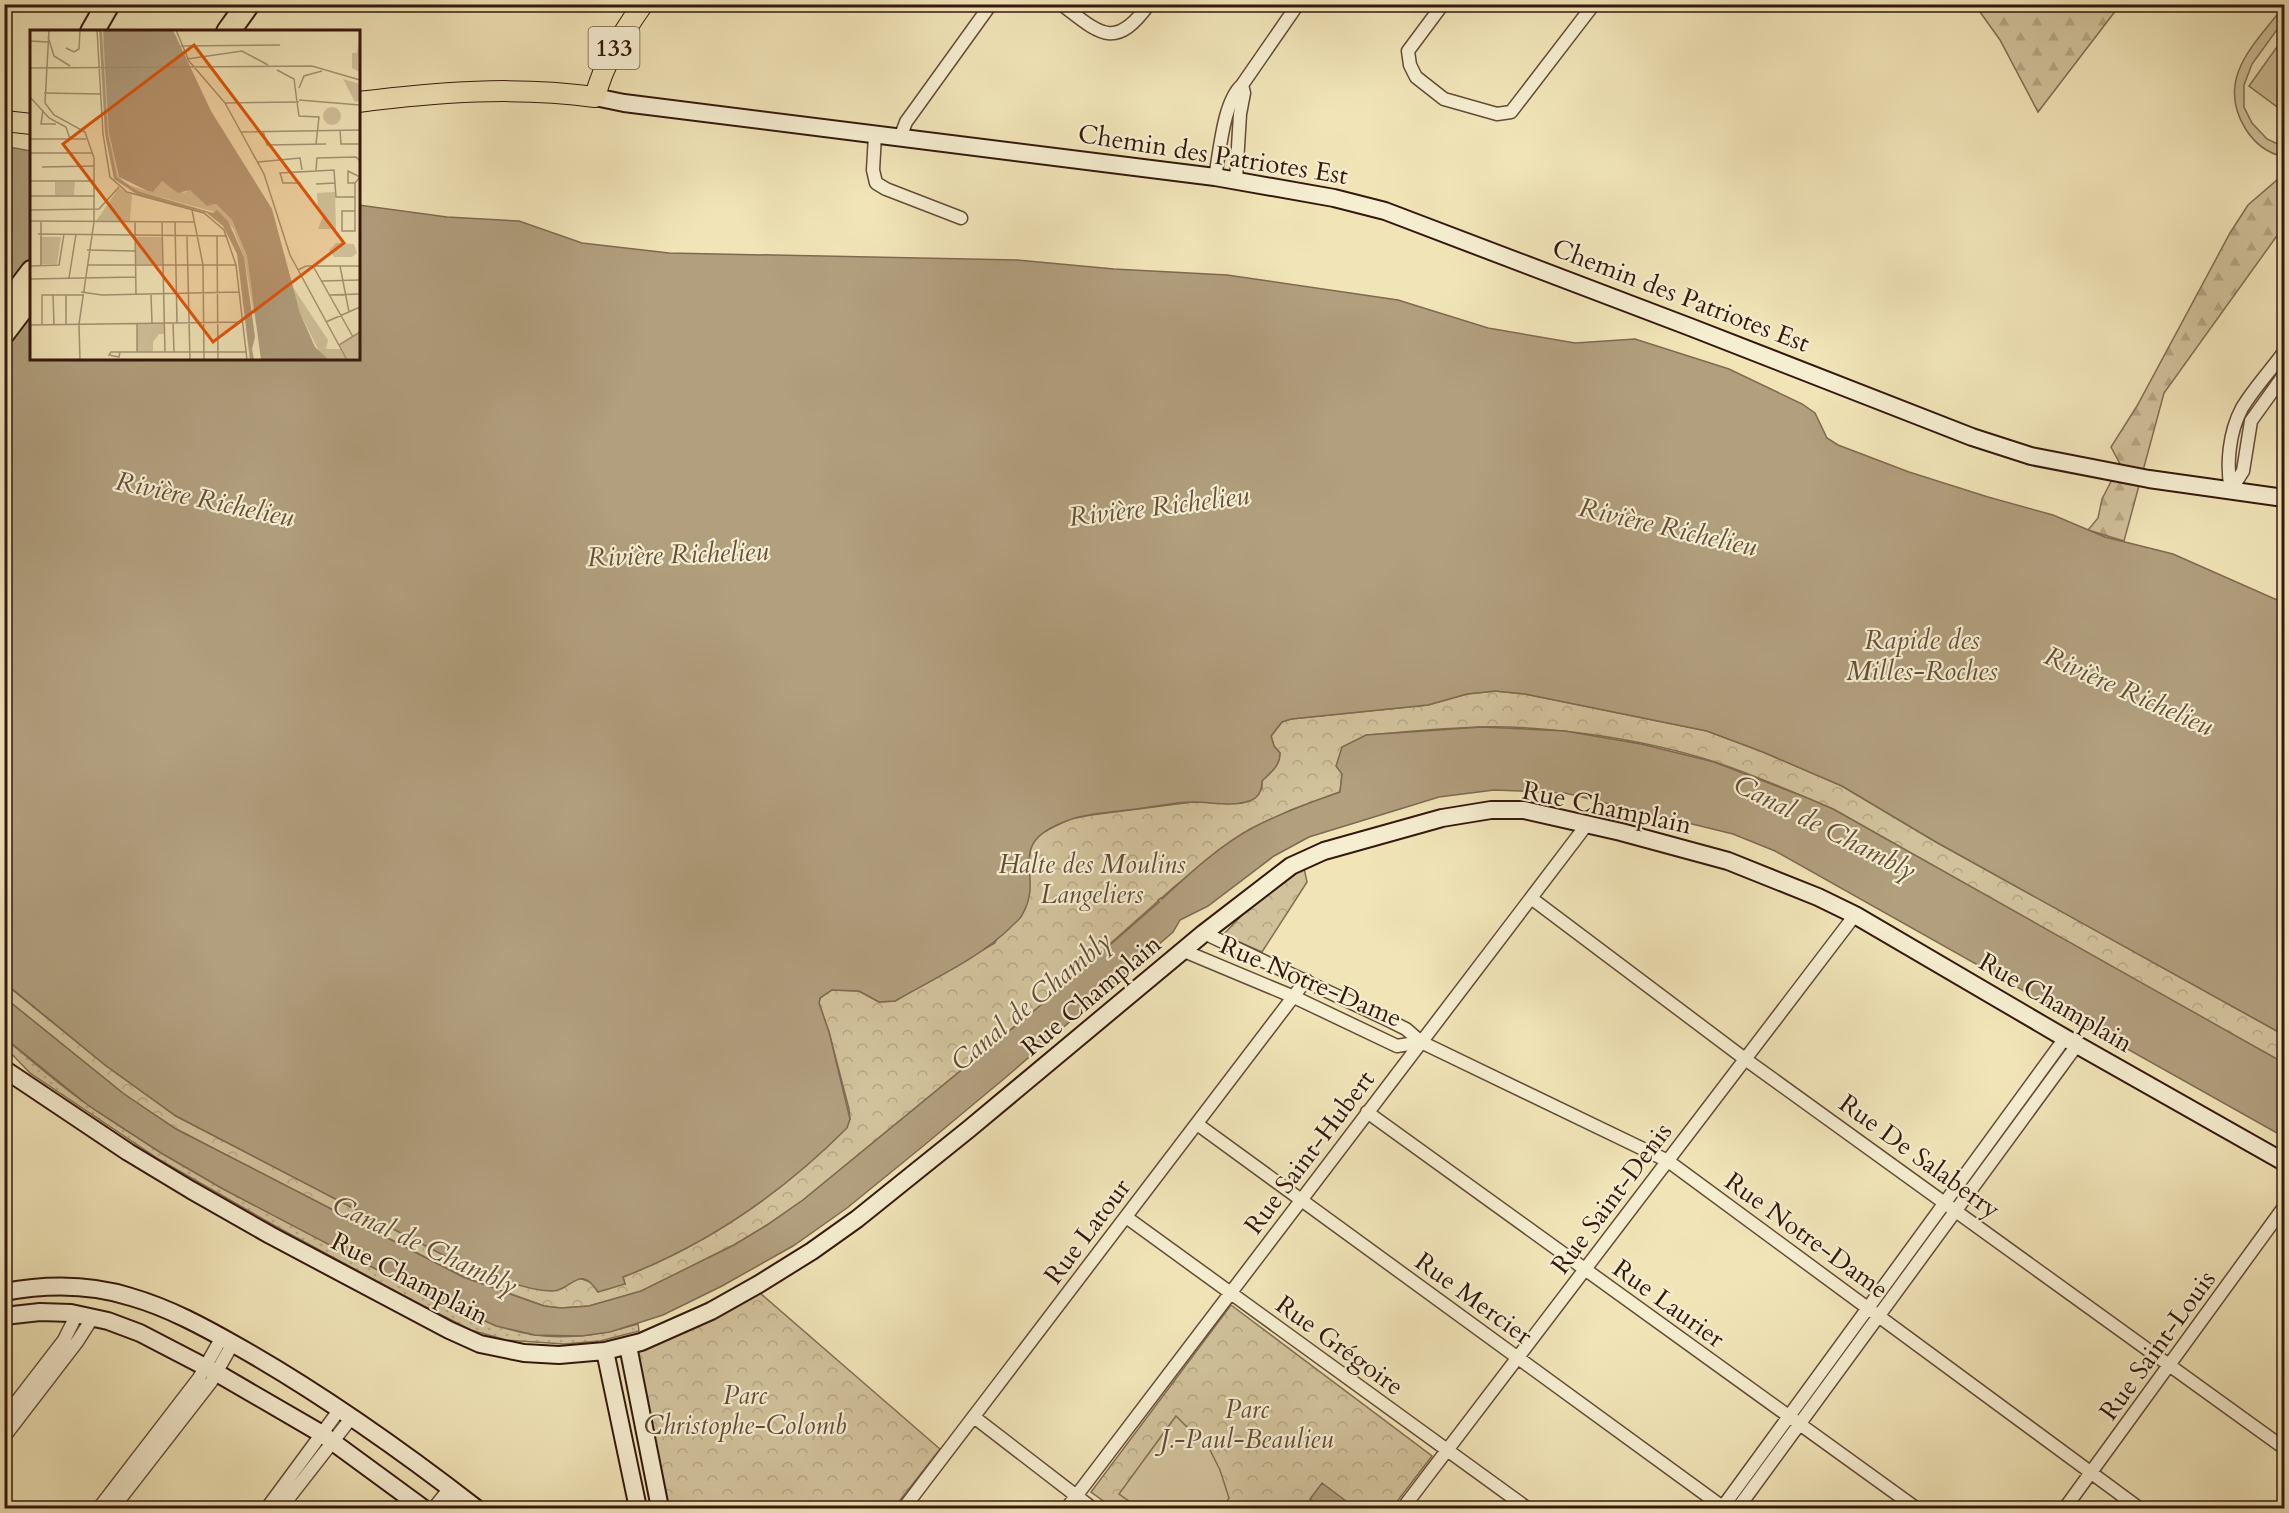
<svg xmlns="http://www.w3.org/2000/svg" width="2289" height="1513" viewBox="0 0 2289 1513" font-family="Cardo,serif">
<defs>
<pattern id="grass-dots" width="8" height="8" patternUnits="userSpaceOnUse" patternTransform="scale(1.5)"><rect width="8" height="8" fill="#d1c29b"/><path d="M2 2h.1M6 6h.1" fill="none" stroke="#b4a684" stroke-width="1.8" stroke-linecap="round"/></pattern>
<pattern id="forest-firs" width="22" height="20" patternUnits="userSpaceOnUse" patternTransform="scale(1.5)"><rect width="22" height="20" fill="#d1c29b"/><path d="M5 1l3.5 6h-7zM16 11l3.5 6h-7z" fill="#b4a684"/></pattern>
<pattern id="park-crowns" width="20" height="18" patternUnits="userSpaceOnUse" patternTransform="scale(1.5)"><rect width="20" height="18" fill="#d1c29b"/><path d="M2 6a3 3 0 1 1 6 0M12 15a3 3 0 1 1 6 0" fill="none" stroke="#b4a684"/></pattern>
</defs>
<rect width="100%" height="100%" fill="#f1e5b8"/>
<filter id="stains"><feTurbulence type="fractalNoise" baseFrequency=".00333" numOctaves="4"/><feColorMatrix values="0 0 0 0 .2 0 0 0 0 .09 0 0 0 0 .02 0 0 0 .5 -.17"/></filter>
<radialGradient id="worn" r=".72"><stop offset=".6" stop-color="#630" stop-opacity="0"/><stop offset="1" stop-color="#630" stop-opacity=".3"/></radialGradient>
<path fill="url(#grass-dots)" stroke="#836d54" stroke-width="1.5" d="M4,1038C33,1061 60,1086 90,1106C174,1165 266,1211 357,1259C385,1274 413,1288 442,1301C472,1316 502,1330 535,1335C570,1340 604,1334 638,1324L639,1331L600,1341L564,1344L506,1340L471,1330L410,1299L277,1227L160,1160L30,1073L5,1047Z"/>
<path fill="url(#forest-firs)" stroke="#836d54" stroke-width="1.5" d="M1975,5H2120L2038,112L2000,40Z
M2284,174V226L2164,393L2124,541L2088,530L2098,518L2102,499L2120,464L2111,447L2137,406L2230,233L2248,205Z"/>
<path fill="url(#park-crowns)" stroke="#836d54" stroke-width="1.5" d="M1495,691L1525,694L1707,731L1763,752L1842,786L1936,842L2284,1035V1064L1833,809C1795,793 1755,775 1715,762C1647,740 1551,725 1480,727C1442,728 1404,732 1366,735L1342,774L1340,792L1291,810L1252,829L1208,860L1175,886L1041,1005L803,1200L767,1225L734,1245L642,1291L589,1306L561,1308L544,1306L464,1277L176,1129L124,1094L5,998L4,983L105,1065L176,1116L448,1257L479,1271L567,1285L573,1280L579,1278L593,1283L625,1284L623,1277C708,1244 782,1193 846,1128L850,1119L849,1109L829,1032L819,1003L820,998L832,990L859,991L879,1002L895,1001L995,943L1029,864L1031,844L1038,835L1045,831L1070,819L1091,815L1193,802L1241,803L1249,801L1262,789V781C1271,772 1280,766 1280,753L1274,746L1271,736L1282,722L1291,719L1428,705L1467,694Z
M1304,868L1307,882L1262,952L1223,935L1259,897Z
M760,1293L940,1449L894,1508H665L632,1351L690,1328Z
M1231,1305L1432,1456L1392,1508H1113L1091,1492Z"/>
<path fill="#d1c29b" stroke="#836d54" stroke-width="1.5" d="M2284,6V20L2252,64L2244,85V107L2252,123L2267,139L2284,147V157C2267,153 2254,143 2245,128C2215,78 2255,44 2284,6Z
M2284,37V112L2249,86Z
M1176,1416L1210,1450L1220,1470L1229,1498L1223,1508H1139L1119,1494Z"/>
<path fill="#b19f7e" stroke="#7f6951" stroke-width="1.5" d="M4,146L31,151L32,358H358L359,205L447,217L519,221L582,243L669,253L1017,260L1114,269L1227,275L1398,300L1488,328L1575,343L1635,339L1729,369L1802,404L1815,413L1827,438L1838,445L1909,472L1988,497L2053,515L2105,537L2173,554L2284,603V1035L1936,842L1842,786L1763,752L1707,731L1525,694L1495,691L1467,694L1428,705L1291,719L1282,722L1271,736L1274,746L1280,753C1280,766 1271,772 1262,781C1262,791 1259,798 1249,801C1233,807 1211,802 1195,802C1172,802 1149,808 1127,810C1108,813 1086,813 1069,820C1000,845 1047,873 1022,915C1020,920 1013,924 1010,928C978,959 933,979 895,1001L879,1002L859,991L832,990L820,998L819,1003L829,1032L850,1119L847,1128C782,1193 709,1244 623,1277L625,1284L598,1292C579,1262 571,1292 551,1291C520,1290 475,1269 447,1257L176,1116L105,1065L5,983Z
M1482,727L1565,731L1641,744L1714,762L1805,797L1833,809L2284,1063V1137L1775,851L1733,834L1565,793L1494,790L1439,797L1309,837L1274,856L1208,906L1180,920L1173,932L1005,1078L922,1147L847,1208L793,1246L722,1286L663,1315L610,1332L582,1336L535,1335L496,1326L391,1277L223,1189L161,1153L89,1106L5,1038V998L124,1094L176,1129L463,1277L544,1306L561,1308L589,1306L641,1291L734,1245L767,1225L803,1200L1041,1005L1159,902L1158,900L1161,898L1162,899C1190,873 1220,845 1254,827C1281,813 1311,802 1340,792L1342,774L1336,766L1342,747L1366,735Z
M1322,1483L1354,1507L1353,1508H1322L1310,1499Z"/>
<g fill="none" stroke-linecap="round" stroke-linejoin="round">
<defs>
<path id="street" d="M1061,4C1100,34 1115,51 1149,4
M1443,4L1408,51L1410,65L1416,77L1444,99L1497,114L1511,112L1594,4
M875,135L873,170L876,183L886,189L961,218
M900,138L906,122L991,4
M1215,177C1220,152 1223,102 1242,85L1298,4
M1236,180L1240,114L1244,93L1242,85
M2231,490C2226,465 2229,432 2242,408C2254,388 2271,370 2284,352
M2231,490L2243,471L2251,421L2284,375
M1531,898L1745,1059L2284,1448
M1204,933L1390,1021L1406,1029L1421,1042L1668,1161L2139,1508
M1184,951L1294,997L1397,1046L1421,1042
M1367,1112L1916,1508
M1197,1124L1724,1508
M1126,1217L1527,1508
M974,1417L1092,1508
M4,1418L64,1340L77,1314
M4,1437L77,1342L93,1317
M99,1508L199,1378L222,1337
M113,1508L211,1382L233,1343
M267,1508L340,1409
M281,1508L352,1417
M434,1508L450,1488
M449,1508L459,1496
M904,1508L1306,980
M1067,1508L1588,823
M1403,1508L1855,915
M1722,1508L2065,1038
M1738,1508L2077,1045
M2065,1508L2284,1207"/>
<path id="secondary" d="M595,97L624,103L1215,177L1334,198L1385,211L1690,327L1972,437L2031,456L2149,479L2284,498
M4,1069L128,1152L191,1190L270,1235L449,1330L480,1344L524,1353L559,1355L605,1351L641,1342L711,1311L759,1284L812,1251L857,1219L969,1129L1204,933L1291,866L1324,851L1442,818L1491,810H1524L1621,832L1728,861L1818,897L1855,915L2065,1038L2284,1162
M4,1292C47,1284 90,1284 131,1297C169,1308 204,1327 239,1347C322,1394 401,1450 476,1508
M4,1316L40,1312L71,1313L108,1321L140,1333L217,1373L322,1434L423,1508
M628,1346L660,1508
M605,1351L638,1508"/>
<path id="primary" d="M358,102C438,92 515,86 595,97C604,62 622,34 643,4
M4,121L32,124"/>
<path id="highway" d="M92,32L108,4
M228,32L248,4
M7,305L32,272
M4,332L32,295"/>
</defs>
<use href="#street" stroke="#644b38" stroke-width="15"/>
<use href="#secondary" stroke="#35180d" stroke-width="20"/>
<use href="#primary" stroke="#35180d" stroke-width="22"/>
<use href="#highway" stroke="#35180d" stroke-width="26"/>
<use href="#street" stroke="#f6eed1" stroke-width="12"/>
<use href="#secondary" stroke="#f6eed1" stroke-width="16"/>
<use href="#primary" stroke="#f1e5b8" stroke-width="20"/>
<use href="#highway" stroke="#f1e5b8" stroke-width="22"/>
</g>
<g text-anchor="middle" stroke-width="4.5" stroke-linejoin="round" paint-order="stroke">
<rect fill="#f6eed1" stroke="#6f5848" stroke-width="1.5" x="588.5" y="27" width="51" height="42" rx="4.5"/>
<g font-size="24" font-weight="bold" fill="#35180d">
<text x="614" y="56">133</text>
</g>
<g font-size="26" fill="#35180d" stroke="#f6eed1">
<text transform="translate(1213 154) rotate(9)" y="9">Chemin des Patriotes Est</text>
<text transform="translate(1681 295) rotate(21)" y="9">Chemin des Patriotes Est</text>
<text transform="translate(1607 807) rotate(12)" y="9">Rue Champlain</text>
<text transform="translate(1311 981) rotate(23)" y="9">Rue Notre-Dame</text>
<text transform="translate(1091 995) rotate(-40)" y="9">Rue Champlain</text>
<text transform="translate(2056 1002) rotate(30)" y="9">Rue Champlain</text>
<text transform="translate(1309 1152) rotate(-53)" y="9">Rue Saint-Hubert</text>
<text transform="translate(1920 1156) rotate(36)" y="9">Rue De Salaberry</text>
<text transform="translate(1611 1198) rotate(-53)" y="9">Rue Saint-Denis</text>
<text transform="translate(1087 1231) rotate(-53)" y="9">Rue Latour</text>
<text transform="translate(1807 1235) rotate(36)" y="9">Rue Notre-Dame</text>
<text transform="translate(410 1278) rotate(27)" y="9">Rue Champlain</text>
<text transform="translate(1474 1298) rotate(36)" y="9">Rue Mercier</text>
<text transform="translate(1669 1303) rotate(36)" y="9">Rue Laurier</text>
<text transform="translate(1340 1345) rotate(36)" y="9">Rue Grégoire</text>
<text transform="translate(2157 1345) rotate(-54)" y="9">Rue Saint-Louis</text>
</g>
<g font-size="26" font-style="italic" fill="#644b38" stroke="#f6eed1">
<text x="1092" y="873">Halte des Moulins<tspan x="1092" dy="30">Langeliers</tspan></text>
<text x="745" y="1404">Parc<tspan x="745" dy="30">Christophe-Colomb</tspan></text>
<text x="1247" y="1418">Parc<tspan x="1247" dy="30">J.-Paul-Beaulieu</tspan></text>
</g>
<g font-size="27" font-style="italic" fill="#674e3a" stroke="#f6eed1">
<text transform="translate(205 499) rotate(12)" y="9">Rivière Richelieu</text>
<text transform="translate(1159 506) rotate(-7)" y="9">Rivière Richelieu</text>
<text transform="translate(1668 527) rotate(13)" y="9">Rivière Richelieu</text>
<text transform="translate(678 554) rotate(-2)" y="9">Rivière Richelieu</text>
<text x="1922" y="649">Rapide des<tspan x="1922" dy="31">Milles-Roches</tspan></text>
<text transform="translate(2129 691) rotate(24)" y="9">Rivière Richelieu</text>
<text transform="translate(1825 827) rotate(27)" y="9">Canal de Chambly</text>
<text transform="translate(1031 1001) rotate(-40)" y="9">Canal de Chambly</text>
<text transform="translate(425 1245) rotate(25)" y="9">Canal de Chambly</text>
</g>
</g>
<g transform="translate(30 30)">
<rect width="330" height="330" fill="#f1e5b8"/>
<path d="M330,5V42L322,38V23H327ZM313,49L330,54V71L325,72ZM293 86a9 9 0 1 1 18 0a9 9 0 1 1-18 0ZM305,162L306,199H288L293,186L288,180L287,163ZM262,256L298,310L296,319H330V328L299,330L291,325L270,283Z" fill="#d1c29b"/>
<path d="M72,0L78,37L79,103L88,146L98,155L118,161L123,162L131,151L154,163L160,159L179,175L186,174L202,190L217,226L227,299L214,227L203,198L185,182L108,161L87,147L78,104ZM25,152H45L44,165H25ZM89,158L102,165L100,191H66ZM10,207H31L27,234H10ZM106,207H132V234H106ZM107,293H135V304H129L123,312V322H107ZM330,302V320L315,325L309,315Z" fill="#d1c29b"/>
<path d="M306,213L324,214L327,223L322,227H304L299,220Z" fill="#d1c29b"/>
<path d="M69,0L72,2L78,104L87,147L108,161L183,183L187,180L198,191L214,227L225,307L222,319L224,330H220L207,224L193,196L177,183L108,165L84,149L75,104ZM73,0H143L181,81L242,179L270,283L285,317L299,330H231L217,226L202,190L186,174L177,176L160,160L148,163L132,151L123,162L118,161L89,147L79,103Z" fill="#b19f7e"/>
<path fill="none" stroke="#a69374" stroke-width="1.5" d="M19,0L15,73L24,85L55,102L64,128V192L49,294L50,330M67,0L73,104L80,147L97,162L174,183L194,200L206,235L217,330M146,0L159,31L195,73L269,72M18,7L24,26L40,36M0,11L18,12M151,16L250,15M36,18L44,22L49,19L50,0M157,29L212,21L238,35M0,38L282,36L330,50M247,40L264,49L267,72M269,58L274,46L292,41M14,63L71,64M0,67L19,88L36,97L40,109M269,70L330,75M267,72L269,86L289,87L286,114M195,73L234,144L260,225L317,330M13,80L11,94H26M310,100L311,114H330M233,101L237,115L296,114M211,102L330,100M0,109H56M0,123H63M228,132L270,128L272,140M12,137L65,136M286,140L287,128L326,127L330,131M0,151H65M271,153H253L250,143L304,140L306,167H325M325,153H318V141L330,147M286,154L305,153M0,166H65M0,180L69,179L89,157M162,180L173,235L174,330M325,181H312V201H325V153L330,147M0,191L165,192M105,192L106,264M132,192L135,322M145,192L147,293M8,204L197,206M157,206L160,330M187,206L188,330M57,220L105,221M57,235H206M0,236L29,235L34,204M11,236V191M283,236L323,307M310,236L319,282M268,240L276,236H330M39,248L46,204M0,249L106,247M292,251L330,250M51,262L72,265L209,262M121,264L122,293M23,265L24,295M36,265V295M300,265L330,264M296,292L330,277M107,293V322M143,293L144,322M0,295L213,292M12,295V265H53M309,315L330,302M90,322L89,327L79,325L81,322H217"/>
<path fill="#df560c" fill-opacity="0.15" stroke="#df560c" stroke-width="3" d="M164,15L314,213L183,312L33,114Z"/>
<rect width="330" height="330" fill="none" stroke="#35180d" stroke-width="3"/>
</g>
<rect width="2289" height="1513" fill="none" stroke="#f1e5b8" stroke-width="24"/>
<rect x="6" y="6" width="2277" height="1501" fill="none" stroke="#35180d" stroke-width="3"/>
<rect x="12" y="12" width="2265" height="1489" fill="none" stroke="#35180d" stroke-width="1.5"/>
<rect width="100%" height="100%" filter="url(#stains)"/>
<rect width="100%" height="100%" fill="url(#worn)"/>
</svg>
